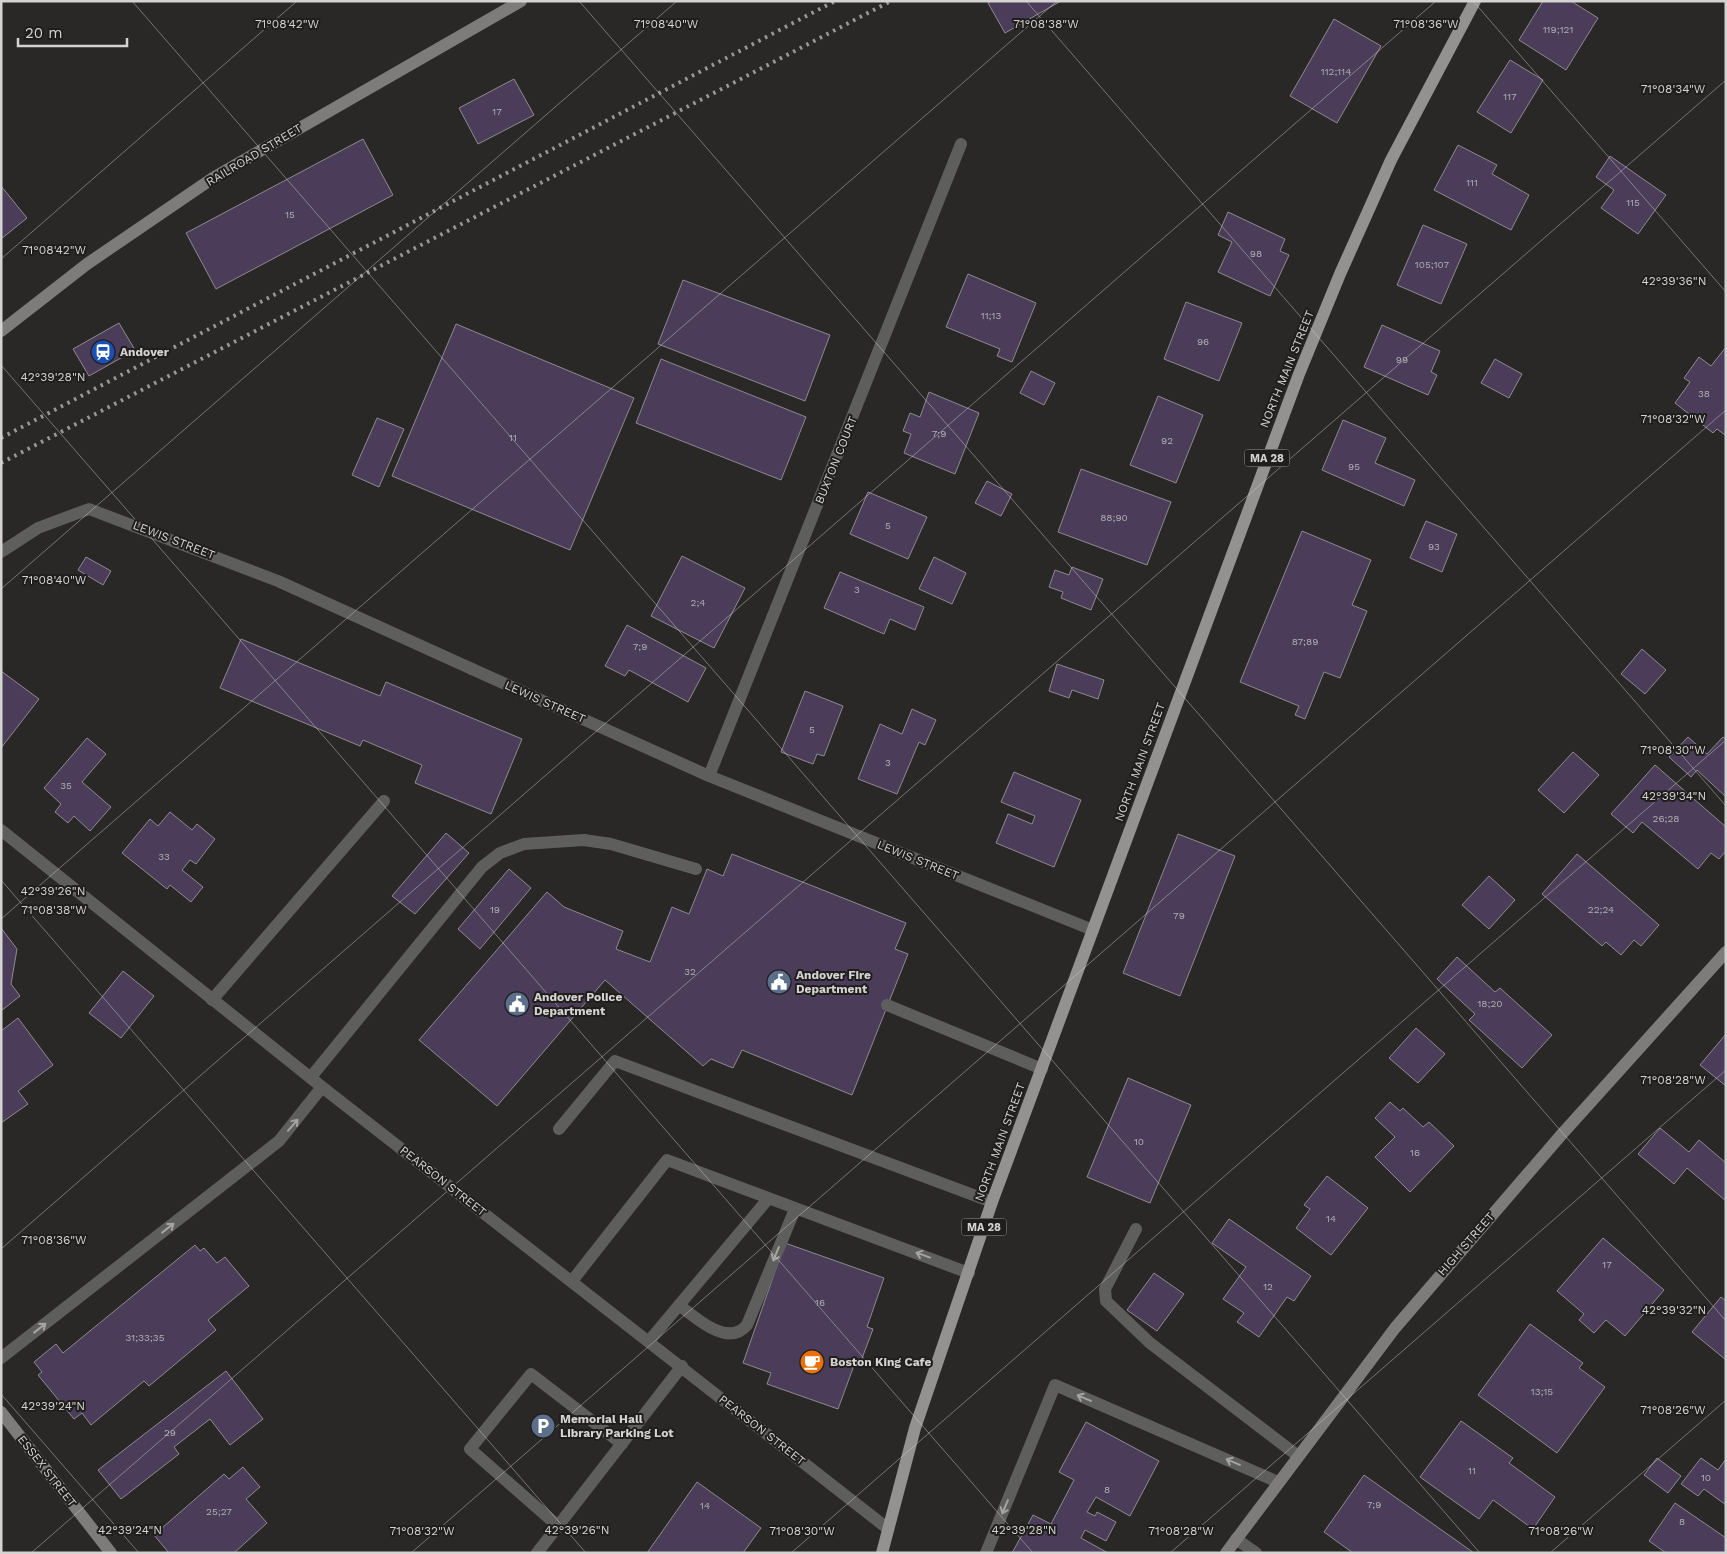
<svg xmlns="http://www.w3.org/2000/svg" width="1727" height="1554" viewBox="0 0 1727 1554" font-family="'Work Sans',sans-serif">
<rect width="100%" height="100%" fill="#2a2826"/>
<path fill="#4b3d5a" stroke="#8c8b8d" d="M991,1H1061L1005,33L988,3Z
M1543,1H1571L1598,18L1566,70L1519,40Z
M1334,19L1381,46L1337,123L1290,96Z
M1510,60L1543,80L1511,133L1477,112Z
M514,79L534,115L478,144L459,108Z
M363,139L393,195L216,289L186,233Z
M1458,145L1497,165L1492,174L1529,195L1511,230L1434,190Z
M1610,156L1666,195L1638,234L1601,208L1614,190L1596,177Z
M1,186L27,218L1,239Z
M1228,212L1285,239L1280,251L1289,255L1270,296L1218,272L1232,242L1218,235Z
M1423,225L1467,244L1441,304L1397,285Z
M968,274L1036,303L1012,362L997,356L1000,349L946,327Z
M683,280L830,335L805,401L658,344Z
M1186,302L1242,323L1219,381L1164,359Z
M119,323L135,350L89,376L73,349Z
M456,324L634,398L570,550L392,476Z
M1382,325L1440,351L1431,372L1437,375L1428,395L1364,367Z
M1726,347V433L1725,435L1717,429L1713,433L1675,403L1690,382L1684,378L1699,357L1711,366Z
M661,359L806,417L781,480L636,423Z
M1495,359L1522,374L1509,398L1481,383Z
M1031,371L1055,383L1044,405L1020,393Z
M929,392L979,413L955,474L904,453L911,434L903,431L910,413L920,417Z
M1158,396L1203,415L1176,483L1130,465Z
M377,418L404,429L379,487L352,475Z
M1343,420L1386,438L1375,463L1415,480L1404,506L1322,470Z
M1081,469L1171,502L1147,565L1058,532Z
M987,481L1012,494L1001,516L975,503Z
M868,492L927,517L908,559L850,534Z
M1426,521L1457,534L1442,572L1410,558Z
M1302,531L1371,560L1352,605L1367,611L1340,678L1324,672L1305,719L1295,715L1299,706L1240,682Z
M682,556L745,588L714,648L651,616Z
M86,557L111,571L103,585L78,570Z
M934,557L966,573L952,604L919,589Z
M1072,567L1103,579L1091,610L1061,598L1063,592L1049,587L1055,570L1069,575Z
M840,572L924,607L915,630L890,619L884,634L824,608Z
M627,625L706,668L688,702L629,670L625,676L605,666Z
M241,639L380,696L386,682L522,739L491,814L415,783L422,765L363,740L360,746L220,688Z
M1642,649L1666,670L1645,694L1621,674Z
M1057,664L1104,680L1098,699L1072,690L1069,698L1049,691Z
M1,671L39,699L1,748Z
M805,691L843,706L824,756L817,754L813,764L781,752Z
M912,709L936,720L925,745L919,742L897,794L858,779L880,724L902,734Z
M1688,737L1707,754L1723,737L1726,739V797L1697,770L1691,777L1669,757Z
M87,738L106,754L82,782L111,807L90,831L74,816L68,823L55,812L61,804L44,788Z
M1573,752L1599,775L1564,813L1538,790Z
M1655,765L1726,827V851L1719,859L1711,853L1698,869L1642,822L1633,833L1611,814Z
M1014,772L1081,800L1054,867L996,843L1008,814L1032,824L1035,816L1001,802Z
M170,812L192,830L197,824L215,839L196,864L190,860L182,870L203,887L191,902L170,885L167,889L122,853L150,819L158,826Z
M446,833L469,853L415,914L392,896Z
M1178,834L1235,856L1180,996L1123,973Z
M732,854L906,923L895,949L908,954L852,1095L742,1050L733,1068L711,1059L703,1066L605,980L497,1106L419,1040L547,892L564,907L623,931L616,949L650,962L672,907L689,914L707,869L723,876Z
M1577,854L1659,925L1641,946L1634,940L1621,955L1606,942L1602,946L1542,894Z
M509,869L531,888L480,949L458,929Z
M1489,876L1515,900L1489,929L1462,905Z
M1,928L17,949L11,984L20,996L1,1011Z
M1457,957L1495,992L1500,988L1552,1035L1522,1068L1469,1020L1475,1014L1437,979Z
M123,971L154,996L121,1038L89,1013Z
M18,1018L53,1065L18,1091L28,1104L1,1123V1031Z
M1416,1028L1445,1054L1418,1083L1389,1058Z
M1726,1034V1086L1700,1065Z
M1128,1078L1191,1105L1150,1203L1087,1177Z
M1390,1102L1400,1111L1403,1108L1423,1127L1429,1122L1454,1146L1410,1192L1375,1157L1395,1137L1375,1118Z
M1660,1128L1689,1152L1699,1140L1726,1163V1201L1687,1168L1674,1184L1638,1154Z
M1327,1176L1368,1208L1331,1255L1296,1228L1310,1209L1304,1205Z
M1229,1219L1311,1276L1294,1301L1287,1297L1259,1337L1237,1322L1244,1313L1223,1299L1246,1267L1212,1243Z
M1603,1238L1664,1290L1625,1336L1606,1320L1594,1333L1579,1320L1584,1314L1557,1291Z
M785,1243L884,1278L867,1327L873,1329L861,1361L856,1360L838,1409L767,1384L771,1373L743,1363Z
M195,1245L200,1251L204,1248L217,1263L225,1257L249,1286L208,1320L216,1330L149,1386L144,1381L91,1425L82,1413L74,1419L38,1375L42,1372L34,1362L56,1344L63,1353Z
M1154,1273L1184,1294L1157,1331L1127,1310Z
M1721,1297L1726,1301V1360L1692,1332Z
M1530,1324L1583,1363L1579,1368L1605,1387L1557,1453L1478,1395Z
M226,1371L263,1419L230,1445L210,1419L174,1447L179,1454L121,1499L98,1470Z
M1461,1421L1513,1458L1509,1463L1555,1497L1533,1529L1493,1500L1479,1519L1420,1477Z
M1086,1422L1159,1461L1130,1516L1096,1497L1087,1512L1095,1516L1097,1512L1116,1522L1106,1541L1085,1530L1081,1538L1108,1553H1012L1033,1515L1051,1524L1074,1480L1059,1472Z
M1657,1458L1681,1476L1668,1493L1644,1475Z
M1701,1458L1718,1470L1726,1459V1505L1704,1489L1698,1496L1681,1484Z
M243,1467L260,1487L246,1499L267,1523L234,1553H169L154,1535L224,1474L229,1479Z
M1364,1475L1474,1553H1353L1324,1532Z
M697,1482L761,1528L743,1553H647Z
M1675,1503L1726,1538V1553H1666L1649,1541Z"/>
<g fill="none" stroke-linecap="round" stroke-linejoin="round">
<path stroke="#5e5e5d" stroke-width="12" d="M1,552L38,528L89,509L278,581L472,669
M212,1000L384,801
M887,1005L1042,1069
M311,1077L482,867L500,853L524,844L584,840L611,844L696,869
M559,1129L615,1061L992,1202
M1136,1229L1105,1289L1106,1301L1150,1343L1298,1456
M572,1281L667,1160L969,1273
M679,1305C696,1318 728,1348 747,1325L795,1209
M649,1341L768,1199
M1,1358L279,1141L322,1087
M558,1526L470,1449L531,1374L622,1444
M1236,1539L1256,1553
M537,1553L682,1366
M986,1553L1055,1385L1278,1482"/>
<path stroke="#5e5e5d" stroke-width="12" d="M472,669L709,776L1093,930
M709,776L961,144
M1,830L322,1087L887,1528"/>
<path stroke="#7d7c7a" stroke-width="12" d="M1,331L87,264L213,178L521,1
M1,1412L111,1553
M1226,1553L1395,1328L1562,1134L1726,952"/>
<path stroke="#949290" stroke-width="12" d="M882,1553L915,1428L992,1202L1299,374L1340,274L1391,160L1475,1"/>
<path stroke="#999896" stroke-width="4" stroke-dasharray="2.5 5" stroke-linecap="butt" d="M1,438L835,1
M1,463L891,1"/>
</g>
<defs><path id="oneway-shaft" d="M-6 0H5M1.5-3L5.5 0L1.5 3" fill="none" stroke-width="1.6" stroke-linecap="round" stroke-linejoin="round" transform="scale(1.25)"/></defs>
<g stroke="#a5a4a3">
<use href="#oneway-shaft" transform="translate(293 1125) rotate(-49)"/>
<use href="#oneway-shaft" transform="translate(168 1228) rotate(-38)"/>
<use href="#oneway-shaft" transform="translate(776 1254) rotate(112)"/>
<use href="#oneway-shaft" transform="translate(923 1255) rotate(-160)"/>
<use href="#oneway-shaft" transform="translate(40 1328) rotate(-38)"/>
<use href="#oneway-shaft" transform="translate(1084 1398) rotate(-157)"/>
<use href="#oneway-shaft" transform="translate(1233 1462) rotate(-157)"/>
<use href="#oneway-shaft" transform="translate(1005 1507) rotate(113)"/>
</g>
<path fill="none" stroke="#d4d3d1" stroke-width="1" stroke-opacity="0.45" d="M132,1L1480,1553M579,1L1726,1321M1026,1L1726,806M1473,1L1726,292M1,259L297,1M1,365L1033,1553M1,589L677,1M1,880L586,1553M1,919L1057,1M1,1249L1436,1M1,1394L139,1553M31,1553L1726,80M411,1553L1726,410M791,1553L1726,740M1170,1553L1726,1070M1550,1553L1726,1400"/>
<defs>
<symbol id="station-disc" viewBox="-11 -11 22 22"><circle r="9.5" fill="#1a4fb4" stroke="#201e1d"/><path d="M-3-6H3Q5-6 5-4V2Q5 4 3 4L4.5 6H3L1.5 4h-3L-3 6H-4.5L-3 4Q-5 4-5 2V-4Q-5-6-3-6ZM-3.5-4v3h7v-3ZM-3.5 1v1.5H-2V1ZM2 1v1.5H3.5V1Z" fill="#fff"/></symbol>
<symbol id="civic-disc" viewBox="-11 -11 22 22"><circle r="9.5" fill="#5c6f8a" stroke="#201e1d"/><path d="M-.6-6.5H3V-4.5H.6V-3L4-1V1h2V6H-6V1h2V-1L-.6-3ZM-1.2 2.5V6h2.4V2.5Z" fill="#fff"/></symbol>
<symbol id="cafe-disc" viewBox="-11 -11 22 22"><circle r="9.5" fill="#e8710a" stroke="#201e1d"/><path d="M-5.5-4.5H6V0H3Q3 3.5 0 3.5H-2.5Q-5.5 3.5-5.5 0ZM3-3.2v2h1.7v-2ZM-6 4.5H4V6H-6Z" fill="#fff"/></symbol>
<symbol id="parking-disc" viewBox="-11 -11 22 22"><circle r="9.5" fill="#5c6f8a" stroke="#201e1d"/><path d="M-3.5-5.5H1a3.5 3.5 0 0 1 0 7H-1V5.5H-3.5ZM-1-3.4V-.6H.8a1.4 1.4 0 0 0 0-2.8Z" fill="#fff"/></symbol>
</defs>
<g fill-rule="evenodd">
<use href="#station-disc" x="89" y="338" width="28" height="28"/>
<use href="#civic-disc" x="765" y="968" width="28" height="28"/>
<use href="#civic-disc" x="503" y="990" width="28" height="28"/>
<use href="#cafe-disc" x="798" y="1348" width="28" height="28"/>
<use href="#parking-disc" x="529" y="1412" width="28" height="28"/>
</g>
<g text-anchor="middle" stroke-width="4" stroke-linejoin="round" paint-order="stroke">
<g font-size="10" fill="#b2aeb3">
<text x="1558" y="33">119;121</text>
<text x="1336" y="75">112;114</text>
<text x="1510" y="100">117</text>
<text x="497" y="115">17</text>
<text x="1472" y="186">111</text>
<text x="1633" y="206">115</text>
<text x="290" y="218">15</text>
<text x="1256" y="257">98</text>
<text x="1432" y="268">105;107</text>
<text x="991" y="319">11;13</text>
<text x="1203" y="345">96</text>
<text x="1402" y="363">99</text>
<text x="1704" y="397">38</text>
<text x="939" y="437">7;9</text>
<text x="513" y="441">11</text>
<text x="1167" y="444">92</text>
<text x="1354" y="470">95</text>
<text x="1114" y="521">88;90</text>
<text x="888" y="529">5</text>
<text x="1434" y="550">93</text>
<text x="857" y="593">3</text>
<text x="698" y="606">2;4</text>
<text x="1305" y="645">87;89</text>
<text x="640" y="650">7;9</text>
<text x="812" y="733">5</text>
<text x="888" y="766">3</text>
<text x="66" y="789">35</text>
<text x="1666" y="822">26;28</text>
<text x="164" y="860">33</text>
<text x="495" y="913">19</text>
<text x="1601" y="913">22;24</text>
<text x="1179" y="919">79</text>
<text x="690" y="975">32</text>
<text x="1490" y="1007">18;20</text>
<text x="1139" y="1145">10</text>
<text x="1415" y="1156">16</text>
<text x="1331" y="1222">14</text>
<text x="1607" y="1268">17</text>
<text x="1268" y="1290">12</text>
<text x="820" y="1306">16</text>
<text x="145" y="1341">31;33;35</text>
<text x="1542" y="1395">13;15</text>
<text x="170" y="1436">29</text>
<text x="1472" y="1474">11</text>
<text x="1706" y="1481">10</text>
<text x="1107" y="1493">8</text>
<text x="1374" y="1508">7;9</text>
<text x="705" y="1509">14</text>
<text x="219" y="1515">25;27</text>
<text x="1682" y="1525">8</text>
</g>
<g fill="#201e1d" stroke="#9e9d9b" stroke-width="1">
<rect x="1244.5" y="449.5" width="45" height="17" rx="4"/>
<rect x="961.5" y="1218.5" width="45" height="17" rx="4"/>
</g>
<g font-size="11" font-weight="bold" fill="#d4d3d1">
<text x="1267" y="462">MA 28</text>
<text x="984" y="1231">MA 28</text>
</g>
<g font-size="12" fill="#d4d3d1" stroke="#201e1d">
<text transform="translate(254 155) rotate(-31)" y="4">RAILROAD STREET</text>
<text transform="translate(1287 369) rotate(-68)" y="4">NORTH MAIN STREET</text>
<text transform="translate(836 460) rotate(-68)" y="4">BUXTON COURT</text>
<text transform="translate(174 540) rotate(21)" y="4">LEWIS STREET</text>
<text transform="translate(545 702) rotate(24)" y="4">LEWIS STREET</text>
<text transform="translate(1140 762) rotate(-70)" y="4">NORTH MAIN STREET</text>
<text transform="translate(918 860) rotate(22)" y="4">LEWIS STREET</text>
<text transform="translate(1000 1142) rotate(-70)" y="4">NORTH MAIN STREET</text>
<text transform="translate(443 1181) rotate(38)" y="4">PEARSON STREET</text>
<text transform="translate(1466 1244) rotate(-49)" y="4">HIGH STREET</text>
<text transform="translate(762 1430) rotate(38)" y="4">PEARSON STREET</text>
<text transform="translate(47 1471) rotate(52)" y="4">ESSEX STREET</text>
</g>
<g font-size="12" font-weight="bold" fill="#d4d3d1" stroke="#201e1d" text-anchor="start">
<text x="120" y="356">Andover</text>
<text x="796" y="979">Andover Fire<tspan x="796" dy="14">Department</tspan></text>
<text x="534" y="1001">Andover Police<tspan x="534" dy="14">Department</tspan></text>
<text x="830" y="1366">Boston King Cafe</text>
<text x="560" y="1423">Memorial Hall<tspan x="560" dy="14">Library Parking Lot</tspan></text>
</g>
</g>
<g font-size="12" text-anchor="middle" fill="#d4d3d1" stroke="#201e1d" stroke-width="4" stroke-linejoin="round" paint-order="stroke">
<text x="287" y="28">71°08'42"W</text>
<text x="666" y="28">71°08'40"W</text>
<text x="1046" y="28">71°08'38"W</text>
<text x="1426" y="28">71°08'36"W</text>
<text x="1673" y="93">71°08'34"W</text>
<text x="54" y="254">71°08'42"W</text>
<text x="1674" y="285">42°39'36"N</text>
<text x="53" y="381">42°39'28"N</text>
<text x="1673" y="423">71°08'32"W</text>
<text x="54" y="584">71°08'40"W</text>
<text x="1673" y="754">71°08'30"W</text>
<text x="1674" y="800">42°39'34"N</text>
<text x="53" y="895">42°39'26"N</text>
<text x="54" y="914">71°08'38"W</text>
<text x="1673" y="1084">71°08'28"W</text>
<text x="54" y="1244">71°08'36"W</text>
<text x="1674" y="1314">42°39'32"N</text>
<text x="53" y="1410">42°39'24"N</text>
<text x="1673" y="1414">71°08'26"W</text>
<text x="130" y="1534">42°39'24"N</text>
<text x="577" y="1534">42°39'26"N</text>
<text x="1024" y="1534">42°39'28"N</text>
<text x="422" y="1535">71°08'32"W</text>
<text x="802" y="1535">71°08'30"W</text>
<text x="1181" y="1535">71°08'28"W</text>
<text x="1561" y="1535">71°08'26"W</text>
</g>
<rect width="1727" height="1554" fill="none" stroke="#d4d3d1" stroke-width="5"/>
<path d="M18 38v8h109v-8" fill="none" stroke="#d4d3d1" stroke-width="2.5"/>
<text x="25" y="38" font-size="15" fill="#d4d3d1" stroke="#201e1d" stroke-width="4" paint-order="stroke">20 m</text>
</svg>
